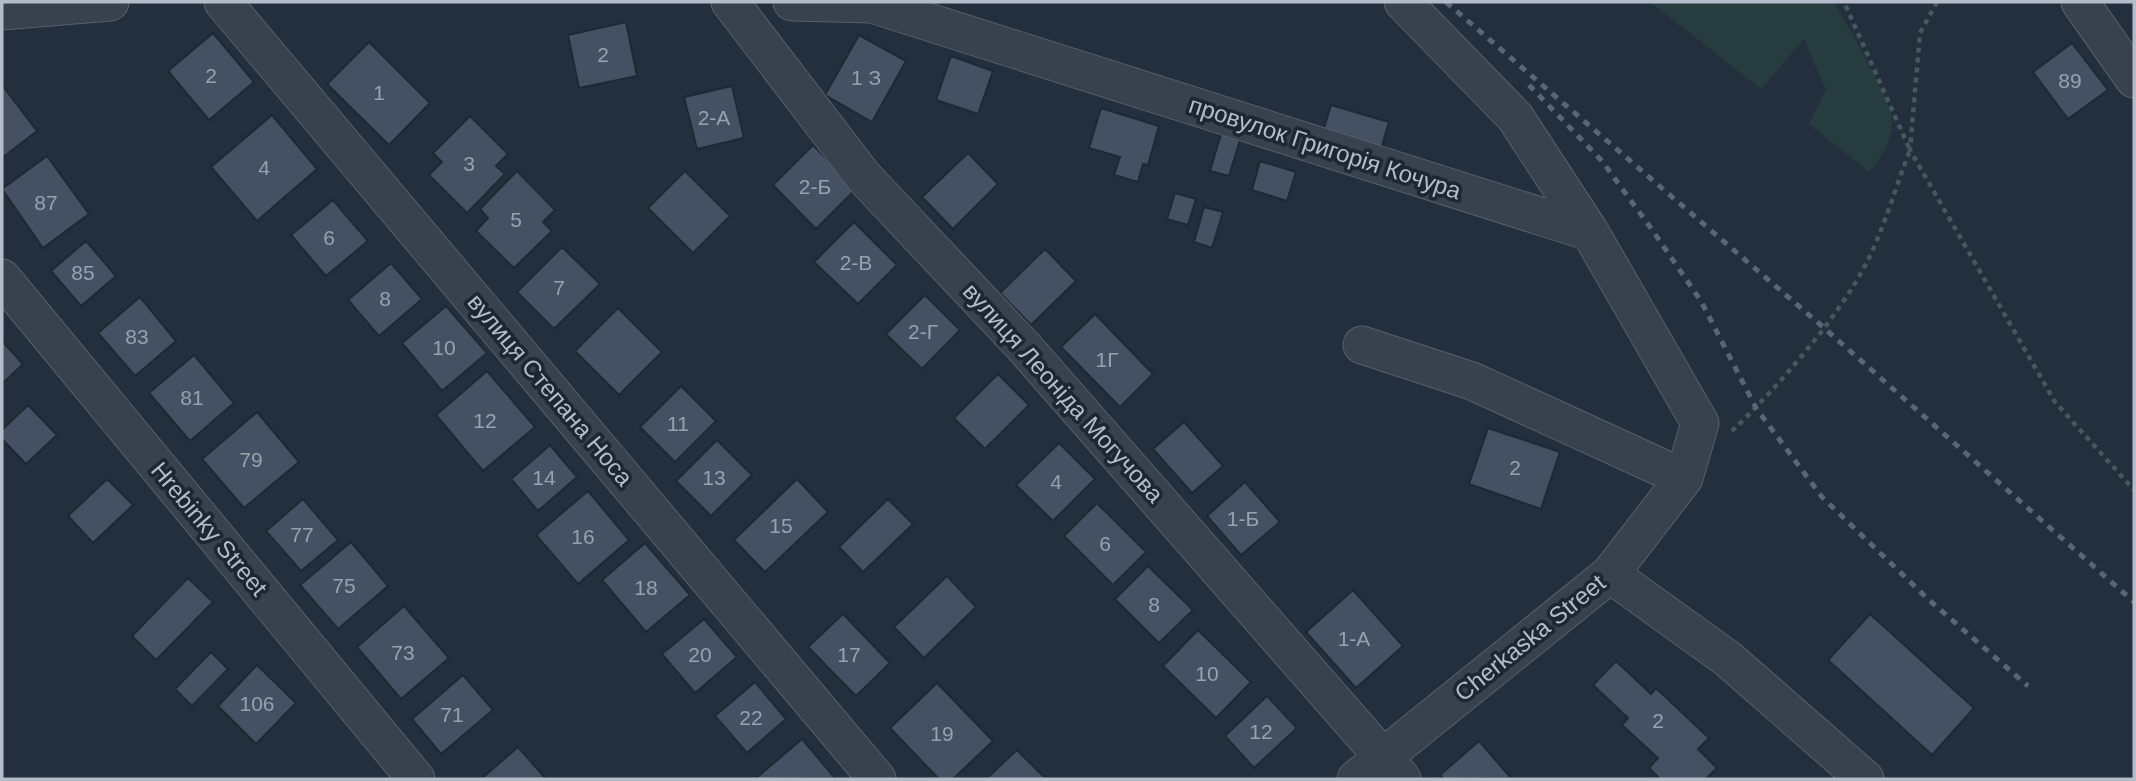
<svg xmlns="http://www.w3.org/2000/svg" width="2136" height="781" viewBox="0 0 2136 781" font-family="Arial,sans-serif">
<rect width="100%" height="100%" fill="#242f3e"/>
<path fill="#263c3f" d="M1650,2H1834C1846,23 1891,100 1892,119C1893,141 1882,157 1869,172L1809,124L1826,90L1804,39L1761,89Z"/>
<path fill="#455162" stroke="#1f2835" stroke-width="2" d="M626,22L637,76L579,88L568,35Z
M213,33L254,82L209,120L168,71Z
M859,35L906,61L872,122L825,95Z
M369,42L430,103L389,145L327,84Z
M2072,43L2108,90L2068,119L2033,72Z
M951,56L993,71L978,114L936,100Z
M2,85L37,131L2,158Z
M732,86L744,138L697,149L684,97Z
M1331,105L1389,122L1379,156L1321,138Z
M1101,108L1159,126L1148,165L1143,164L1138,182L1114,175L1120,157L1089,148Z
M272,115L317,169L257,221L211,167Z
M470,116L508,154L496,166L505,174L467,213L429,175L442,162L433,153Z
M1221,134L1240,140L1229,176L1210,171Z
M813,145L856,189L816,229L773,185Z
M968,153L998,184L953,229L922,197Z
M47,156L89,214L43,248L2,189Z
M1260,161L1296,172L1287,201L1252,190Z
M517,171L555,210L543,222L552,231L514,268L476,231L488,218L480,209Z
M685,171L730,216L693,253L648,208Z
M1175,193L1196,199L1188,225L1167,219Z
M333,200L368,241L326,276L291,235Z
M1204,207L1223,212L1212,248L1194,242Z
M854,222L897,265L858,304L814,262Z
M86,241L116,276L81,306L51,271Z
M562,247L600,284L554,329L517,292Z
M1045,249L1076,281L1031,325L1000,293Z
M391,263L422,299L379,336L348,300Z
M925,295L960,330L922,369L886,334Z
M140,297L176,341L135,376L98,333Z
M446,306L487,353L442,391L402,343Z
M618,308L662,352L619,395L575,351Z
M1095,314L1153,374L1120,407L1061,347Z
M2,341L23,364L2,384Z
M194,355L234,403L190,441L149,393Z
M487,371L535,427L483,471L436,415Z
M998,374L1029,405L985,449L954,418Z
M681,386L716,421L675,462L640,427Z
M28,405L57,435L26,464L2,439V430Z
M257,412L299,462L244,508L202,459Z
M1184,422L1223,466L1192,493L1153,449Z
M1488,428L1560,452L1541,509L1469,484Z
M717,440L752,475L711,516L676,481Z
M1059,443L1095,479L1053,521L1016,485Z
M550,445L577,477L538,511L511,479Z
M107,479L133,505L93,543L68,516Z
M797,479L828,512L765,572L734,540Z
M1245,482L1280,522L1241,555L1207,516Z
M588,491L629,540L578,584L536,535Z
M303,499L338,540L301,571L266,531Z
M888,499L913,524L863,572L839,547Z
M1097,503L1146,552L1113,585L1064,536Z
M351,542L388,586L338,629L300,585Z
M645,543L690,595L646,632L602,580Z
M1148,566L1193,610L1159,643L1115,599Z
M947,576L976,607L924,658L894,627Z
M188,578L213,602L156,660L132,636Z
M1353,590L1403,646L1356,688L1306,632Z
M404,606L449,658L401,699L357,647Z
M843,614L890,663L856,696L808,647Z
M1870,614L1974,708L1932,755L1828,660Z
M704,619L737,657L695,693L662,654Z
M1198,630L1251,682L1216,718L1163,666Z
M211,652L228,669L192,706L175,689Z
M1616,661L1651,694L1656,688L1709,738L1698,749L1717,768L1706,779H1660L1649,768L1658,758L1622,725L1628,718L1593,685Z
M257,665L296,703L256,744L218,706Z
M463,675L493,710L441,754L412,719Z
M755,682L786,719L747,753L715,716Z
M937,683L993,741L953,779H939L890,728Z
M1267,696L1297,728L1254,768L1225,736Z
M802,739L835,778L755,779Z
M1479,741L1511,778L1444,779L1440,775Z
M518,747L546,779H481Z
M1017,750L1046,779H986Z"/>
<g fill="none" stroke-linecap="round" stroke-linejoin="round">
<defs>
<path id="minor" d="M223,2L877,779
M730,2L863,176L1024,347L1402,779
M792,2L872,4L1590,232L1700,423L1684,478L1610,574L1356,779
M1403,2L1515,117L1590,232
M2080,2L2134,79
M2,11L110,2
M2,278L416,779
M1362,345L1472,381L1684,478
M1610,574L1728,659L1865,779"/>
</defs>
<use href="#minor" stroke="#565f6c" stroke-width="39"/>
<path stroke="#44595c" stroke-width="4.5" stroke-dasharray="5 5" stroke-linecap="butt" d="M1937,2L1920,33L1910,150L2055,402L2134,490
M1732,431C1776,389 1841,315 1868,260C1885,225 1896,186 1910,150L1844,2"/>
<use href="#minor" stroke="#38414e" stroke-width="37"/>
<path stroke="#5a6575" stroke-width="5" stroke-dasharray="7 7" stroke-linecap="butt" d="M1446,2L1823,327L2134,602
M1529,85L1602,161L1653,231L1701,301L1756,408L1822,497L1929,600L2028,686"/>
</g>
<g text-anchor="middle" stroke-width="7" stroke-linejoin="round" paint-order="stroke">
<g font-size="21" fill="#98a1af">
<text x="603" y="62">2</text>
<text x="211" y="83">2</text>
<text x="866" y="85">1 З</text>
<text x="2070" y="88">89</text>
<text x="379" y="100">1</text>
<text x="714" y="125">2-А</text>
<text x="469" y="171">3</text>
<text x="264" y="175">4</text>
<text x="815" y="194">2-Б</text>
<text x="46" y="210">87</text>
<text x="516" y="227">5</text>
<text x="329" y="245">6</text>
<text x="856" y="270">2-В</text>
<text x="83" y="280">85</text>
<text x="559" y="295">7</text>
<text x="385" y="306">8</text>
<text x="923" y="339">2-Г</text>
<text x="137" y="344">83</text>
<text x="444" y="355">10</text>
<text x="1107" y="367">1Г</text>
<text x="192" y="405">81</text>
<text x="485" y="428">12</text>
<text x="678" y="431">11</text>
<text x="251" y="467">79</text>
<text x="1515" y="475">2</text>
<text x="544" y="485">14</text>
<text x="714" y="485">13</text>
<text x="1056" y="489">4</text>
<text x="1243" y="526">1-Б</text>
<text x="781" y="533">15</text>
<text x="302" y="542">77</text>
<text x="583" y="544">16</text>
<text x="1105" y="551">6</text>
<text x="344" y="593">75</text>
<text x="646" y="595">18</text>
<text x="1154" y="612">8</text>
<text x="1354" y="646">1-А</text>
<text x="403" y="660">73</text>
<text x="700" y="662">20</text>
<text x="849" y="662">17</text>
<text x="1207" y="681">10</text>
<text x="257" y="711">106</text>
<text x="452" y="722">71</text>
<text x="751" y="725">22</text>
<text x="1658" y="728">2</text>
<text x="1261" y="739">12</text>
<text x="942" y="741">19</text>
</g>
<g font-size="24" fill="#b4bcc9" stroke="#1d2633">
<text transform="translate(1325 148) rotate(18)" y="8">провулок Григорія Кочура</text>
<text transform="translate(550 390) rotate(50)" y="8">вулиця Степана Носа</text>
<text transform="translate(1063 393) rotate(48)" y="8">вулиця Леоніда Могучова</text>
<text transform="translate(209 529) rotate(50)" y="8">Hrebinky Street</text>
<text transform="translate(1530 638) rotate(-39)" y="8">Cherkaska Street</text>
</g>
</g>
<rect width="2136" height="781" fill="none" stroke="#b4bcc9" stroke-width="7"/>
</svg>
